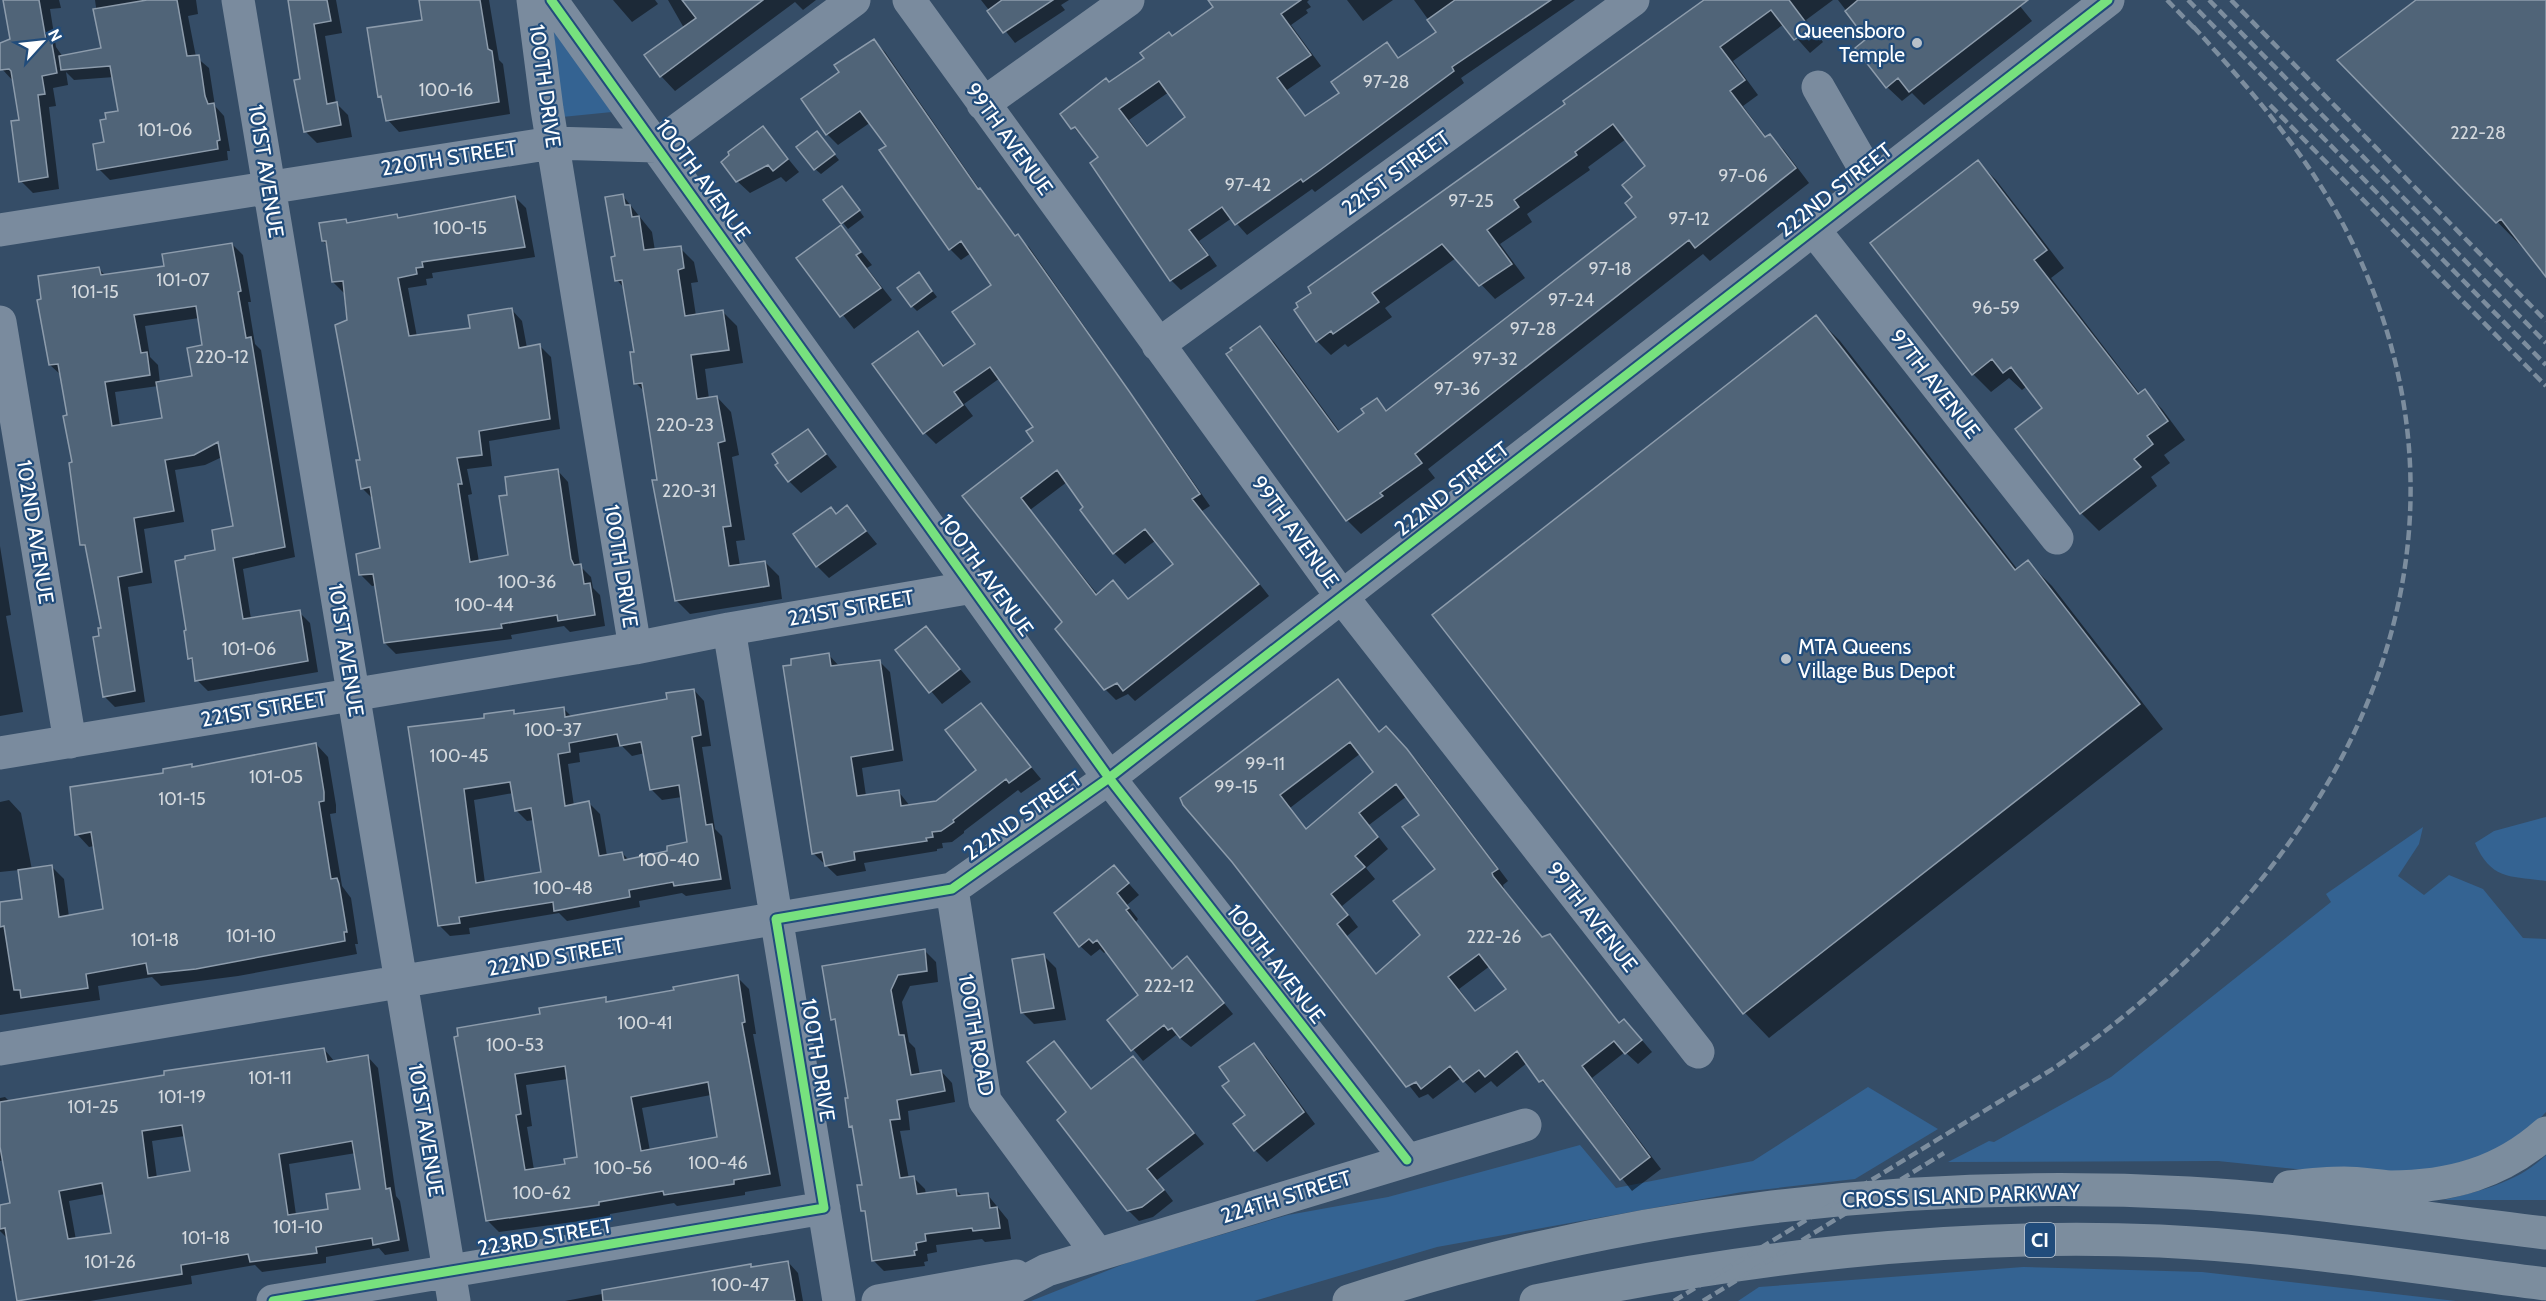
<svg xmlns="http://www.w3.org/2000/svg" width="2546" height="1301" viewBox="0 0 2546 1301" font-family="Cabin,sans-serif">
<rect width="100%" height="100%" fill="#354d67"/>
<path fill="#346392" d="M546,16L612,112L562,117Z
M2546,817V881C2510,876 2491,880 2475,843L2494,831Z
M2423,827L2419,844L2398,876L2424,895L2449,875L2483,889L2523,938L2546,939V1112L2512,1147L2400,1180L2218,1161L1948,1162L1989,1141L1994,1142L2111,1077L2331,902L2326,894Z
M1868,1087L1938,1129L1855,1179L1742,1192L1437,1247L1254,1301H1031L1129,1262L1288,1215L1388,1197L1580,1145L1616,1188L1753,1161Z
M2546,1155V1200H2444C2480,1191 2519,1182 2546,1155Z
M2023,1267L2202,1272L2456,1301H1738L1759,1287Z"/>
<path fill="#0007" fill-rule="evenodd" d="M5,0H59L61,8L50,9L56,47L63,57L102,50L95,0H196L198,14L188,16L196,57L209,68L215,106L224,116L230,151H227L228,160L110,180L99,169L106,144L119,112L114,77L74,80L66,72L68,85L53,88L56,106L49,107L59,189L33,193L21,181V121L14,82L2,69L0,61V46L12,40Z
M289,0H336L342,33L325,36L336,103L348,115L352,137L317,143L305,131L301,80Z
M421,0H489L499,60L503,64L510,114L399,132L388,120L384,101L379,96L424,21Z
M613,0H655L658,4L632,22Z
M668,0H816L803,10L795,2L675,91L661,76L684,28Z
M981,0H1069L1061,5L1065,10L1015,43Z
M1224,0H1309L1307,2L1311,7L1306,10L1308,13L1291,25L1321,66L1287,90L1306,117L1341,93L1387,44L1400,59L1438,33L1414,0H1575L1461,78L1464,83L1315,192L1312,189L1247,235L1232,218L1199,241L1217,266L1181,290L1171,280L1100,158L1062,114L1110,84ZM1169,92L1187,117L1149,147L1129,120Z
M1347,0H1393L1363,21Z
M1705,0H1833L1806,20L1823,42L1810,53L1784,24L1733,61L1758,95L1743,106L1767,138L1770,136L1784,150L1809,183L1710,261L1703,254L1428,469L1435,478L1361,534L1347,520L1260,328L1274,342L1340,432L1366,414L1376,400L1388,411L1638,217L1634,197L1647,167L1626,139L1588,167L1590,170L1527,214L1532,222L1500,244L1525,278L1495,299L1456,258L1385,308L1392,317L1348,347L1345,344L1331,355L1317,341L1568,104Z
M1838,0H2015L2032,21L1924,105L1912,93L1902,101L1887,87L1857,48L1868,39Z
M2419,0H2546V272L2524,245L2522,247L2339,60Z
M874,41L885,52L980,190L1017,237L1029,247L1210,506L1202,511L1269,596L1135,701L1128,694L1116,700L1105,689L1065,623L964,496L1035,442V427L1000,378L964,404L973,416L936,444L925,433L918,333L945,366L977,344L993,286L971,253L961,260L950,249L871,122L838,145L827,134L841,73L836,65ZM1067,482L1114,553L1125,564L1156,540L1175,564L1129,600L1113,582L1098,595L1030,510Z
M763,128L799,172L786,182L781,177L750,193L737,181Z
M817,133L839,160L821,174L815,169Z
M1978,162L1996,180L2064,268L2051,278L2140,394L2144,391L2162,409L2185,440L2164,455L2170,463L2151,477L2157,486L2099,531L2081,513L2044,408L2027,386L2022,390L2009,378L1991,392L1973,374L1873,243Z
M847,193L864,217L848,229L825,200Z
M623,196L652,232L655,251L680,248L694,262L698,282L691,283L696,316L723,312L737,326L743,363L705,369L709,399L717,397L731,412L739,455L732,457L745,540L736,541L740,566L765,562L779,576L782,599L690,614L676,600L645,392L636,383V353L625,289L617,280Z
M515,197L526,208L535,257L432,273L433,278L426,279L427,285L408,288L417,337L472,329L512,310L522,321L527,348L540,346L551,357L560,429L489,441L492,466L467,469L472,494L468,495L479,562L510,556L509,496L558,471L568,482L580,566L591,577L593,588L600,595L605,626L570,632L564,626L511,635L512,639L396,654L385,643L377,585L372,586L361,575L382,550L373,499L362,488L344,293L333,282L328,246L323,241L346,220L350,224L397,215L401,219Z
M841,227L872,265L867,268L892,300L854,329L798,258Z
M232,244L243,255L251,302H248L255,344L261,350L295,557L243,569L251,619L299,612L310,623L318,672L208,691L197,680L194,663L189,658L217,552L235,527L222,457L205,465L175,470L184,522L144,529L152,583L128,587L145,702L115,707L104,696L100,637L103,629L87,550L82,544L69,417L62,376L50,365L99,269L106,276L166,267ZM199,318L203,347L194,377L160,383L158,365L150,357L145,326ZM158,386L164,419L120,426L115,392Z
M924,280L937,297L917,311L912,306Z
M1816,317L1840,341L2018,570L2028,562L2052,586L2163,729L1769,1038L1745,1013L1435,615Z
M808,431L837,467L801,493L789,481Z
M847,507L877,544L829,578L817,566L831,509L837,515Z
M0,546L11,615L6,616L23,712L0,716Z
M926,628L971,682L942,704L897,651Z
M828,654L839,666L879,661L890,672L903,761L862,768L866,796L898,791L910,806L937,802L978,770L980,705L1041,779L1021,793L1018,790L964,831V833L952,842L942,843L943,848L937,849V851L864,863L866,871L837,876L813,853Z
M1338,681L1380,733L1397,739L1419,763L1508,881L1503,885L1504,889L1543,938L1549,936L1561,947L1620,1024L1635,1032L1652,1052L1638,1064L1625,1052L1592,1078L1661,1169L1632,1191L1552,1089L1537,1078L1527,1063L1497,1087L1491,1081L1475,1093L1461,1078L1433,1099L1428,1094L1419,1098L1246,879L1207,833L1182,798ZM1361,753L1375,772L1307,830L1290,808ZM1407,796L1421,815L1436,869L1422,935L1377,975L1347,936L1358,927L1342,906L1375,879L1366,868L1388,849L1369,825ZM1490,966L1508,989L1476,1012L1459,989Z
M694,690L704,701L711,746L702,747L715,829L722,836L731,889L686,896L682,893L639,901L640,907L567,921L559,913L469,928L470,934L450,936L439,925L409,729L486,719L513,712L517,715L563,708L572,717L669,700ZM622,746L632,756L645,753L651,789L662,800L682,797L689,844L669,852L629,860L622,853L607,856L600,814L589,803L574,806L568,764L580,762L579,753ZM513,793L516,810L527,821L534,820L543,873L485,883L474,800Z
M316,744L328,757L336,805V813L330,814L342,886L351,898L358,944H355L357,954L238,976L161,986L152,977L98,986L100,1000L0,1015V904L24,900L19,870L0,872V802L9,800L21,813L32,870L52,867L64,879L69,917L105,911L94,846L89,847L77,834L165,775L191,766L194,769Z
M1114,867L1139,895L1127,905L1138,919L1136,922L1173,970L1187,958L1233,1014L1191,1047L1176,1035L1143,1061L1109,1020L1140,995L1107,951L1104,953L1100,949L1091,956L1080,946Z
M924,950L936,962L938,982L910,986L902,1002L909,1042L915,1048L920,1075L941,1071L952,1083L955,1102L908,1111L910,1130L900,1131L909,1179L914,1178L925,1189L926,1194L956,1190L963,1197L987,1194L1008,1220L1011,1239L985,1242L982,1239L936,1245L937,1252L927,1254L928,1261L924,1262L925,1266L884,1271L873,1260L867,1215L863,1211L864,1186L854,1129L851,1126L849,1099L837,1023L833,1019Z
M1044,956L1056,968L1066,1020L1034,1024L1022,1012Z
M737,977L749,989L756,1034H753L781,1186L745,1192V1195L677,1206L674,1203L610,1214V1217L499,1232L487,1220L456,1038L605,999L609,1003L676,992ZM568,1079L579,1158L566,1166L534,1170L527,1127L532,1126L526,1085ZM711,1095L718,1138L650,1151L642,1108Z
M1054,1043L1092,1090L1132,1058L1204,1144L1157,1180L1173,1201L1153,1217L1139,1221L1128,1210L1068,1112Z
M1253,1045L1266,1057L1315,1124L1267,1162L1255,1150L1247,1116L1231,1081Z
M324,1049L335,1062L368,1057L378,1068L396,1196L400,1201L409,1251L385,1255L379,1248L326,1257V1263L262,1272L255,1265L191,1276L192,1284L90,1301L18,1300L8,1239L0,1231V1206L12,1204L4,1160L0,1161V1098L5,1097L10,1102L278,1054L281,1057ZM185,1136L192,1173L157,1178L152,1141ZM356,1153L361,1190L330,1210L296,1215L289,1164ZM105,1194L113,1235L76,1240L69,1201Z
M788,1262L798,1273L803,1301H565L750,1266L753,1268Z"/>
<path fill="#506478" stroke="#8d9cac" stroke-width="1.5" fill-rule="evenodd" d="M3,0H39L46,40L51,39L57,73L42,76L45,94L38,95L48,177L19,182L11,121L19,120L11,71L9,69L0,70V43L10,39Z
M147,0H177L187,56L199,55L205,96L208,104L214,103L220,140L217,141L218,149L97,170L93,144L104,142L100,120L106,119L105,113L118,111L110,66L61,70L59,56L101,48L93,9Z
M288,0H327L331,21L314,24L327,104L337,102L341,125L304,132L294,80L300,79Z
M419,0H480L488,49L492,51L499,102L386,121L381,96L378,97L367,28L422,20Z
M682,0H763L660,77L644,55L696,18Z
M1002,0H1053L1003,33L987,11Z
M1208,0H1301L1281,14L1311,55L1277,78L1305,116L1339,93L1331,82L1387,42L1398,58L1436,32L1427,20L1455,0H1551L1452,67L1454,71L1320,170L1303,182L1301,179L1235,225L1222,207L1189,230L1208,255L1170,281L1090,163L1098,157L1075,127L1071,129L1060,114L1106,78L1109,82L1144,58L1140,53L1169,32L1172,36L1213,7ZM1159,81L1185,117L1147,146L1119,109Z
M1704,0H1789L1810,28L1794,40L1771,10L1720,47L1745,80L1730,91L1765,137L1770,134L1796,168L1695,248L1689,240L1522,370L1415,454L1422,463L1380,493L1383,496L1346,521L1226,354L1232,350L1230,348L1260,326L1338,432L1364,413L1361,409L1377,398L1386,411L1636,217L1625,203L1632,197L1622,185L1645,166L1613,124L1575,152L1577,155L1514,200L1519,207L1487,230L1512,264L1479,286L1442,244L1372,293L1379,302L1333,334L1331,331L1316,342L1294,310L1298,307L1296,303L1311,293L1308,287L1565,104L1563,101Z
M1858,0H2028L1909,92L1898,78L1886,88L1855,48L1866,39L1845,11Z
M2416,0H2546V277L2501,219L2496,223L2337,60Z
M874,39L978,189L980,188L1015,236L1018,234L1129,391L1200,494L1192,499L1259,584L1123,691L1117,683L1104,690L1055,629L1062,622L962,496L1033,441L1026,431L1033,427L990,367L954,392L963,405L923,434L872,364L918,331L943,366L975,344L952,312L991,285L961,241L949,250L879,150L886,146L860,111L826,135L801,99L839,72L834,65ZM1057,470L1083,507L1080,510L1113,554L1145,529L1173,564L1128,599L1113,580L1096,595L1021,498Z
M763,126L788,159L773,171L768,165L736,182L721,162L729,155L728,152Z
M817,131L835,154L814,170L796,147Z
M1978,160L2047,250L2034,260L2138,394L2145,389L2168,421L2147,436L2153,444L2134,459L2141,467L2080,514L2015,429L2042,408L2011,367L2003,373L1992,359L1972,375L1870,243Z
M842,186L860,210L841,224L823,200Z
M623,194L625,205H630L632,217L639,216L644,250L681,246L684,268L678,270L685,316L723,310L729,350L691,355L697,399L717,396L725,441L718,443L731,526L723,527L729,566L765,561L769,586L675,601L652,480H657L642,383L634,384L630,352H634L622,280L615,281L611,257L615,256L605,197Z
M515,196L525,247L422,262L423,267L416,268L417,274L398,278L409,336L470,328L468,315L512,308L519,348L540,344L550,419L479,431L482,455L457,458L462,484H458L470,562L508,555L499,496L507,495L505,477L558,469L571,559L574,565L581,564L584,584L590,583L595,615L558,621L557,615L501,624L502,628L384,643L373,574L359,575L356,554L380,548L370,487L361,489L356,460H360L335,325L347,320L343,281L332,282L326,241H322L319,223L346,219L347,223L397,214L398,218Z
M841,225L861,252L856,255L881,288L840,317L796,258Z
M232,243L241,291L238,292L246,338L251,337L285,547L233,558L243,619L300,610L308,661L195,681L192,658L188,659L184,631L186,630L175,561L185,559V556L215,550L212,530L233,526L218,442L194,455L165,460L174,511L134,518L142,572L118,577L135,691L103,697L93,637L99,636L98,628H101L85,545H80L69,463L72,462L63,416L67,415L58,364L49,365L37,300L41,299L38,276L99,267L101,275L164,266L162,254ZM196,306L202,345L187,348L192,376L156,382L162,418L112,426L105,382L150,375L147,352L141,353L134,315Z
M919,272L932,291L911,307L897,288Z
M1816,315L2015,570L2028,560L2140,704L1743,1014L1432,615Z
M808,429L826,454L788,482L775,465L778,463L772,454Z
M847,505L866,531L816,567L793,534L831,507L836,514Z
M926,626L960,669L929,693L895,650Z
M829,653L831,666L880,660L893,750L851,757L857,796L899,790L901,806L936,801L976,770L945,730L981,703L1031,767L1009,783L1006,779L953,820L954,822L941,831L932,832L933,837L926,838L927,841L854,852L855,860L825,866L822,852L812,854L783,666L791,665V659Z
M1338,679L1379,732L1386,726L1407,749L1498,869L1492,873L1493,876L1542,937L1550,934L1619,1023L1624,1019L1642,1040L1625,1054L1614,1041L1582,1066L1650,1157L1620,1180L1543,1080L1539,1082L1517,1051L1485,1077L1479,1070L1463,1082L1450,1066L1421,1089L1416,1082L1406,1087L1232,862L1183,805L1180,798ZM1350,742L1373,772L1306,829L1280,795ZM1396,784L1419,815L1402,827L1435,869L1393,901L1420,935L1376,974L1337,924L1348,915L1331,894L1365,867L1355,856L1378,837L1359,813ZM1479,954L1506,989L1475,1011L1448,977Z
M694,689L701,735L692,737L706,825L712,824L721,879L674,886L673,882L629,890L630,897L554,911L553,902L459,917L460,923L438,926L408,727L484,718V714L514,710V714L564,707L565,717L667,699L666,693ZM617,734L620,746L641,742L650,790L679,785L687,842L667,846V851L624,860L622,852L599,856L589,801L565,806L558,754L570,752L569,743ZM510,782L515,811L531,808L541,872L476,883L464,789Z
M316,743L324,792V801L319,802L331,879L337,878L339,884L347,932H344L345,941L196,969L148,974L146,963L86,974L88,988L61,992L21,998L20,990H14L4,926L0,927V902L22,899L18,870L52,865L59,917L103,909L91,832L75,835L70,787L163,773V769L192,764V767Z
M1114,865L1129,883L1117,893L1129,908L1126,910L1172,969L1187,956L1224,1003L1180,1038L1172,1028L1168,1030L1164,1025L1131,1051L1107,1020L1138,995L1097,940L1093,943L1089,939L1079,947L1054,913Z
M925,949L927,971L898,975L891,990L899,1035H904L911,1075L941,1070L945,1091L897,1100L900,1119L890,1120L900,1178L914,1176L917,1194L956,1189L957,1196L988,1193L990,1208L997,1207L1000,1228L973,1231L972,1228L925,1234L926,1241L916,1243L917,1250L914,1251L915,1255L872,1261L865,1211H861L857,1185H862L852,1126L849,1127L845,1098H848L835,1019L831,1020L822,966Z
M1044,954L1054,1008L1021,1013L1012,959Z
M738,975L745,1022L742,1023L770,1174L734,1180V1184L664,1195L663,1191L599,1202V1205L486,1221L454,1037L458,1036L457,1028L540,1014L539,1008L606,997V1002L674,990L673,987ZM565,1066L577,1157L564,1159L565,1164L525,1170L516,1115L521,1114L515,1074ZM708,1082L717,1137L641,1151L631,1097Z
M1054,1041L1091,1089L1133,1056L1194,1133L1147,1169L1164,1190L1142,1207L1127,1211L1057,1120L1066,1112L1027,1062Z
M1254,1043L1304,1112L1254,1151L1233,1124L1245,1115L1222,1086L1229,1081L1219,1067Z
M324,1048L327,1062L368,1055L386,1189L390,1188L399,1240L373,1245L372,1238L316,1247L317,1253L250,1262L248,1254L181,1265L182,1274L17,1301L5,1228L0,1229V1205L10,1203L0,1147V1102L164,1075V1071ZM182,1125L190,1171L148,1178L142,1131ZM352,1141L360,1189L326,1194L328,1209L288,1215L279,1154ZM102,1183L111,1233L68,1239L59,1191Z
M788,1261L795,1301H603L602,1290L751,1264V1267Z"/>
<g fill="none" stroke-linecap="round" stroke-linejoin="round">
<path stroke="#7a8b9e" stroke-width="33" d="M238,0L454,1301
M533,0L547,109L635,648
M551,0L1109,778L1407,1160
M909,0L1342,597L1698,1052
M1818,87L1873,183
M983,104L1128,0
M0,230L552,143L656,146L854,0
M1814,230L2057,538
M0,322L70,742
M1158,345L1633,0
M729,629L839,1301
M0,753L635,648L729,629L973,587
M952,889L985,1101L1097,1253
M0,1049L952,889L1109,778L2108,0
M273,1301L824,1208
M878,1301L1016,1276
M987,1301L1047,1270L1525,1125"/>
<path stroke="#7c8d9e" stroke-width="33" d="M2289,1187C2307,1185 2326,1183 2344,1183C2360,1183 2375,1186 2390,1187C2450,1187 2501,1173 2546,1133
M1349,1301C1617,1212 1907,1178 2189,1193C2309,1200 2427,1219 2546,1233
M1536,1301C1741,1258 1949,1232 2160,1241C2289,1247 2418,1268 2546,1284"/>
<path stroke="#7c8d9e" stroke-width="4.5" stroke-dasharray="10 4.5" stroke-linecap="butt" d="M2167,0L2196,30
M2188,0L2546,365
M2209,0L2546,343
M2231,0L2546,321
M2270,105L2546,386
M1674,1301L2051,1070C2328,883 2509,572 2353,244C2314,162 2252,91 2191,24
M1703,1301L1944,1153"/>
<defs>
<path id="cycleway" d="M551,0L1109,778L1407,1160
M273,1301L824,1208L776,919L952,889L1109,778L2108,0"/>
</defs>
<use href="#cycleway" stroke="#214c7b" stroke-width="13"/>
<use href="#cycleway" stroke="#77e17e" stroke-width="9"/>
</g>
<g fill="#b8c1ca" stroke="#214c7b" stroke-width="2">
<circle cx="1917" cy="43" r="6"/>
<circle cx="1786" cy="659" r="6"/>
</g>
<g text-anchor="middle" stroke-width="4.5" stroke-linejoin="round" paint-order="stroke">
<g font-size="18" fill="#d3d8dd">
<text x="1386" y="88">97-28</text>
<text x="446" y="96">100-16</text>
<text x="165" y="136">101-06</text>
<text x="2478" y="139">222-28</text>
<text x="1743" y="182">97-06</text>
<text x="1248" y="191">97-42</text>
<text x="1471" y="207">97-25</text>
<text x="1689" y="225">97-12</text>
<text x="460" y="234">100-15</text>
<text x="1610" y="275">97-18</text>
<text x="183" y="286">101-07</text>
<text x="95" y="298">101-15</text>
<text x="1571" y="306">97-24</text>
<text x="1996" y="314">96-59</text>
<text x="1533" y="335">97-28</text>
<text x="222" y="363">220-12</text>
<text x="1495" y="365">97-32</text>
<text x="1457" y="395">97-36</text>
<text x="685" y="431">220-23</text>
<text x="689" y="497">220-31</text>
<text x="527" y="588">100-36</text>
<text x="484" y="611">100-44</text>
<text x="249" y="655">101-06</text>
<text x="553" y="736">100-37</text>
<text x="459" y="762">100-45</text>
<text x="1265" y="770">99-11</text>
<text x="276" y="783">101-05</text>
<text x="1236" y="793">99-15</text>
<text x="182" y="805">101-15</text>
<text x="669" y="866">100-40</text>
<text x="563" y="894">100-48</text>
<text x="251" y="942">101-10</text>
<text x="1494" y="943">222-26</text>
<text x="155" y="946">101-18</text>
<text x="1169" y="992">222-12</text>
<text x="645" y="1029">100-41</text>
<text x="515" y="1051">100-53</text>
<text x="270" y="1084">101-11</text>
<text x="182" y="1103">101-19</text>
<text x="93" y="1113">101-25</text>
<text x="718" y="1169">100-46</text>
<text x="623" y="1174">100-56</text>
<text x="542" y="1199">100-62</text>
<text x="298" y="1233">101-10</text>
<text x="206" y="1244">101-18</text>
<text x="110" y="1268">101-26</text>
<text x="740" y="1291">100-47</text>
</g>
<rect fill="#214c7b" stroke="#bcc9d7" stroke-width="1.5" x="2025" y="1223" width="30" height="34" rx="4.5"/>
<g font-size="20" font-weight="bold" fill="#fff">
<text x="2040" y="1247">CI</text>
</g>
<g font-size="21" fill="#fff" stroke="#214c7b" text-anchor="end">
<text x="1905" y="38">Queensboro<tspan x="1905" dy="24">Temple</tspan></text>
<text x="1798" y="654" text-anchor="start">MTA Queens<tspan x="1798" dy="24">Village Bus Depot</tspan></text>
</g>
<g font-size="21" fill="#fff" stroke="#214c7b">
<text transform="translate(545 86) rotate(82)" y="7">100TH DRIVE</text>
<text transform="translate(1009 139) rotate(54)" y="7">99TH AVENUE</text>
<text transform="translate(449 158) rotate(-9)" y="7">220TH STREET</text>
<text transform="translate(266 171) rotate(81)" y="7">101ST AVENUE</text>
<text transform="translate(1396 173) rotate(-36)" y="7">221ST STREET</text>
<text transform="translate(703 180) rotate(54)" y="7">100TH AVENUE</text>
<text transform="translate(1835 190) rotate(-38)" y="7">222ND STREET</text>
<text transform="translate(1935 384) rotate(52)" y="7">97TH AVENUE</text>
<text transform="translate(1452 489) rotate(-38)" y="7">222ND STREET</text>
<text transform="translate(35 532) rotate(81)" y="7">102ND AVENUE</text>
<text transform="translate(1295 532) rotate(54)" y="7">99TH AVENUE</text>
<text transform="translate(621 566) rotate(81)" y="7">100TH DRIVE</text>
<text transform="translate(986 575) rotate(54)" y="7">100TH AVENUE</text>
<text transform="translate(851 608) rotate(-10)" y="7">221ST STREET</text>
<text transform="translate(346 650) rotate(81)" y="7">101ST AVENUE</text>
<text transform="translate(264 709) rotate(-10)" y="7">221ST STREET</text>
<text transform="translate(1023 816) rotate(-35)" y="7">222ND STREET</text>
<text transform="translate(1592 917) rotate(52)" y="7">99TH AVENUE</text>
<text transform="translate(556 957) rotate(-10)" y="7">222ND STREET</text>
<text transform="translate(1276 964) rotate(52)" y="7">100TH AVENUE</text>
<text transform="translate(976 1035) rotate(80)" y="7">100TH ROAD</text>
<text transform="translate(818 1060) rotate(81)" y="7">100TH DRIVE</text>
<text transform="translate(426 1130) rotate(81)" y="7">101ST AVENUE</text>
<text transform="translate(1961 1196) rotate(-2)" y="7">CROSS ISLAND PARKWAY</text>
<text transform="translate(1286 1197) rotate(-17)" y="7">224TH STREET</text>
<text transform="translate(545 1237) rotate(-10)" y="7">223RD STREET</text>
</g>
</g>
<g transform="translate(42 42) rotate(63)" stroke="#214c7b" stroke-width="4.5" paint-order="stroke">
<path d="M0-4.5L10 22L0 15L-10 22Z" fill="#ffffff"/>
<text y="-9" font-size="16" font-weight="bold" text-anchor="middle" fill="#ffffff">N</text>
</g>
</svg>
